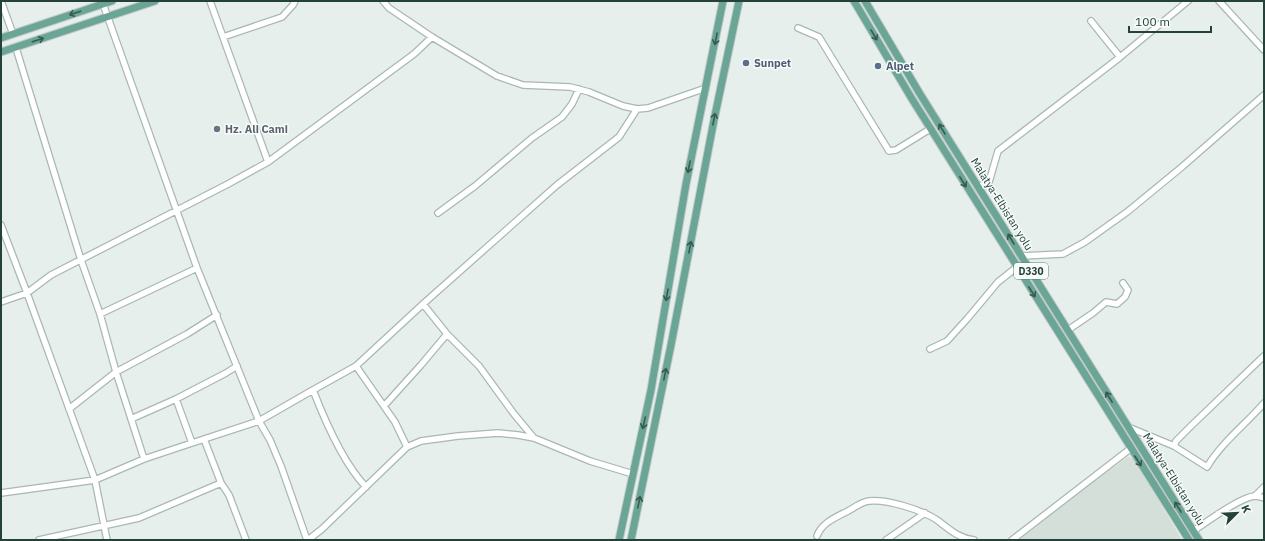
<svg xmlns="http://www.w3.org/2000/svg" width="1265" height="541" viewBox="0 0 1265 541" font-family="'IBM Plex Sans',sans-serif">
<rect width="100%" height="100%" fill="#e6efeb"/>
<path fill="#d4dfda" d="M1128,457L1134,458L1182,540H1017L1066,501Z"/>
<g fill="none" stroke-linecap="round" stroke-linejoin="round">
<defs>
<path id="minor" d="M1,1L13,34
M210,1L268,162
M383,1L389,8L432,37L497,76L523,85L570,87L589,92L623,106L637,109L648,108L706,88
M1219,1L1264,50
M1091,21L1120,57
M798,28L819,37L889,151L896,150L930,129
M223,37L282,17L293,5L295,1
M16,48L81,260L100,314L116,372L144,459
M978,187L989,182L998,151L1119,58L1188,1
M438,213L475,186L532,138L562,117L572,104L579,89
M1,225L27,293L95,480L107,540
M1021,256L1063,254L1085,242L1127,212L1183,166L1264,95
M197,268L259,421L270,440L281,466L307,540
M1,302L27,293L51,275L228,184L268,162L414,54L432,37
M423,304L447,334L479,366L514,414L534,438
M100,314L197,268L102,1
M1068,330L1093,313L1106,302L1117,304L1125,297L1128,290L1123,283
M930,349L947,341L967,319L998,282L1017,267
M356,366L313,390C325,421 343,463 366,487
M384,406L421,365L447,334
M69,409L116,372L187,334L217,315
M131,419L176,399L226,373L237,366
M1128,427L1174,446L1207,467C1222,442 1245,425 1264,403
M204,439L221,483
M192,443L259,421L313,390
M1174,446L1176,441L1192,425L1264,356
M407,447L395,422L356,366L423,304L557,185L619,137L637,109
M1,493L95,480L144,459L192,443L176,399
M1255,496L1264,487
M1193,531C1207,522 1240,497 1255,496C1257,496 1261,497 1264,498
M817,536C821,524 834,518 844,513C853,509 860,502 869,501C887,499 922,510 937,520C949,529 958,538 974,540
M39,540L139,518L221,483L229,495L246,540
M308,540L322,529L407,447L421,441L458,436L498,433L518,435L534,438L590,461L633,474
M886,540L925,513
M1012,540L1130,449"/>
<path id="major" d="M854,1L912,99L1189,540
M865,1L920,94L1199,540
M1,38L112,1
M1,52L155,1
M619,540L651,390L686,184L723,1
M631,540L671,345L714,120L739,1"/>
</defs>
<use href="#minor" stroke="#a8b8b2" stroke-width="8"/>
<use href="#major" stroke="#c2cac8" stroke-width="9"/>
<use href="#minor" stroke="#fff" stroke-width="5.5"/>
<use href="#major" stroke="#6aa596" stroke-width="7"/>
</g>
<defs><path id="oneway-shaft" d="M-6 0H5M1.5-3L5.5 0L1.5 3" fill="none" stroke-width="1.6" stroke-linecap="round" stroke-linejoin="round"/></defs>
<g stroke="#365b51">
<use href="#oneway-shaft" transform="translate(75 13) rotate(162)"/>
<use href="#oneway-shaft" transform="translate(874 35) rotate(59)"/>
<use href="#oneway-shaft" transform="translate(716 39) rotate(101)"/>
<use href="#oneway-shaft" transform="translate(38 40) rotate(-18)"/>
<use href="#oneway-shaft" transform="translate(714 119) rotate(-79)"/>
<use href="#oneway-shaft" transform="translate(942 129) rotate(-122)"/>
<use href="#oneway-shaft" transform="translate(689 167) rotate(101)"/>
<use href="#oneway-shaft" transform="translate(963 182) rotate(58)"/>
<use href="#oneway-shaft" transform="translate(1011 239) rotate(-122)"/>
<use href="#oneway-shaft" transform="translate(690 247) rotate(-79)"/>
<use href="#oneway-shaft" transform="translate(1032 292) rotate(58)"/>
<use href="#oneway-shaft" transform="translate(667 295) rotate(100)"/>
<use href="#oneway-shaft" transform="translate(665 374) rotate(-79)"/>
<use href="#oneway-shaft" transform="translate(1109 397) rotate(-122)"/>
<use href="#oneway-shaft" transform="translate(644 423) rotate(103)"/>
<use href="#oneway-shaft" transform="translate(1138 461) rotate(57)"/>
<use href="#oneway-shaft" transform="translate(639 502) rotate(-78)"/>
<use href="#oneway-shaft" transform="translate(1178 507) rotate(-122)"/>
</g>
<g fill="#5c6f8a" stroke="#f7fbf9" stroke-width="1.5">
<circle cx="746" cy="63" r="4"/>
<circle cx="878" cy="66" r="4"/>
</g>
<circle fill="#6b7280" stroke="#f7fbf9" stroke-width="1.5" cx="217" cy="129" r="4"/>
<g text-anchor="middle" stroke-width="3" stroke-linejoin="round" paint-order="stroke">
<rect fill="#f7fbf9" stroke="#637a73" stroke-width="1" x="1014" y="263" width="34" height="16" rx="3"/>
<g font-size="10" font-weight="bold" fill="#24423a">
<text x="1031" y="275">D330</text>
</g>
<g font-size="11" font-weight="bold" fill="#4e5e75" stroke="#f7fbf9" text-anchor="start">
<text x="754" y="67">Sunpet</text>
<text x="886" y="70">Alpet</text>
</g>
<g font-size="11" font-weight="bold" fill="#5b616d" stroke="#f7fbf9" text-anchor="start">
<text x="225" y="133">Hz. Ali Cami</text>
</g>
<g font-size="11" fill="#24423a" stroke="#f7fbf9">
<text transform="translate(1002 204) rotate(58)" y="4">Malatya-Elbistan yolu</text>
<text transform="translate(1174 479) rotate(58)" y="4">Malatya-Elbistan yolu</text>
</g>
</g>
<rect width="1265" height="541" fill="none" stroke="#24423a" stroke-width="4"/>
<g transform="translate(1237 513) rotate(66)" stroke="#f7fbf9" stroke-width="3" paint-order="stroke">
<path d="M0-3L7 15L0 10L-7 15Z" fill="#24423a"/>
<text y="-6" font-size="11" font-weight="bold" text-anchor="middle" fill="#24423a">K</text>
</g>
<path d="M1129 26v6h82v-6" fill="none" stroke="#24423a" stroke-width="2"/>
<text x="1135" y="26" font-size="12" fill="#24423a" stroke="#f7fbf9" stroke-width="3" paint-order="stroke">100 m</text>
</svg>
